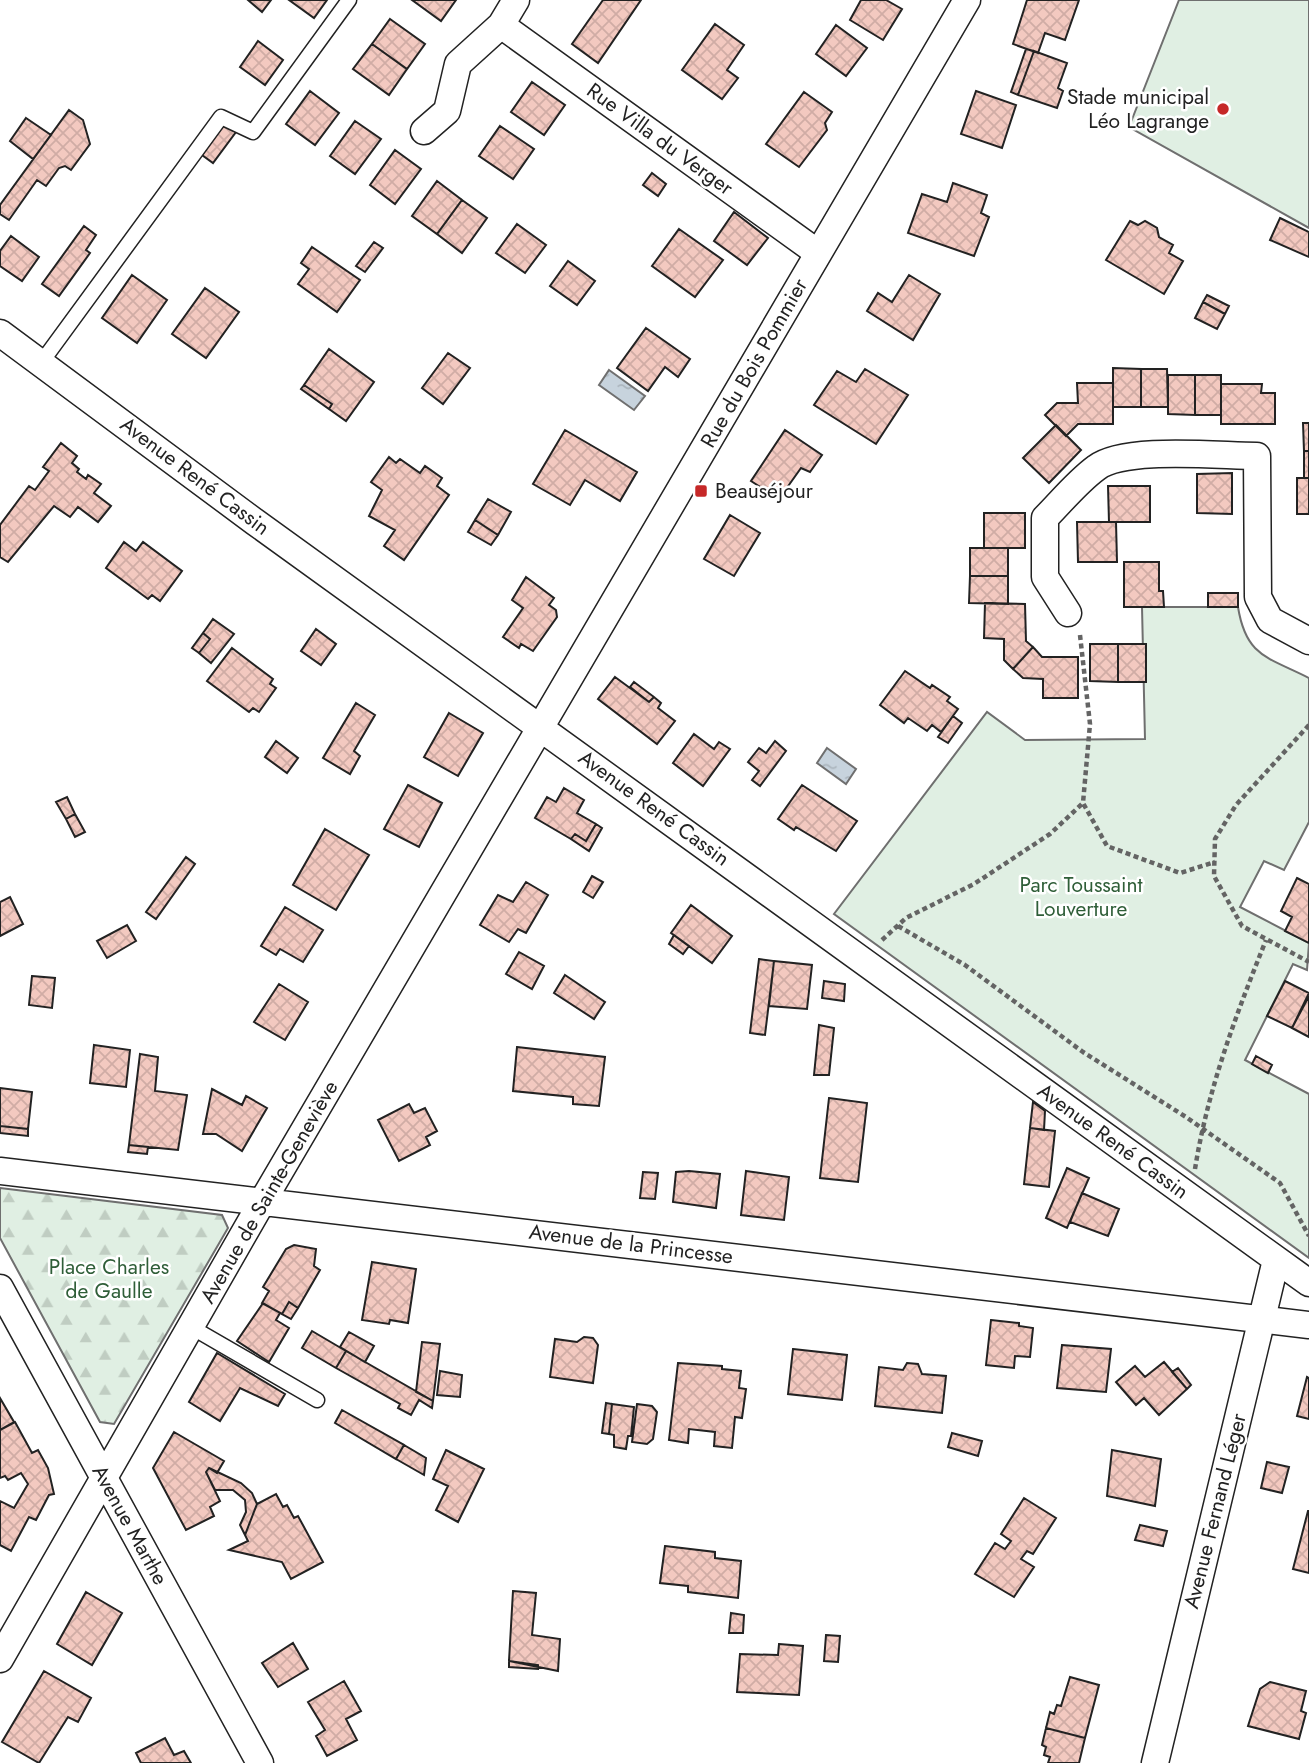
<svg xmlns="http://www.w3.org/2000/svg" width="1309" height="1763" viewBox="0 0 1309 1763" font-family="Jost,sans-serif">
<defs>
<pattern id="forest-firs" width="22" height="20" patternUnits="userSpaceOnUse" patternTransform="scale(1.75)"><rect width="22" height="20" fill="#e0efe3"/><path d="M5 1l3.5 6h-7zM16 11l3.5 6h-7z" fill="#c0cdc2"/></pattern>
<pattern id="water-ripples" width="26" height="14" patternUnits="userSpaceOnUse" patternTransform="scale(1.75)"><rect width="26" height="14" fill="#c7d3dd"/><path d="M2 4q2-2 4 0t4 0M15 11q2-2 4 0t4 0" fill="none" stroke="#abb5bd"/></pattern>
<pattern id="building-cross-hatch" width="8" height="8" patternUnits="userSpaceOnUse" patternTransform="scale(1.75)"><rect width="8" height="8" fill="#f3c9c0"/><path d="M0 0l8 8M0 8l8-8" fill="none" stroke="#d0aca5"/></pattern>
</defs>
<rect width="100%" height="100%" fill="#fff"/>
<path fill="url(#forest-firs)" stroke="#6f6f6f" stroke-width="2" d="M0,1188L222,1215L228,1228L114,1424L100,1422L0,1238Z"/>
<path fill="#e0efe3" stroke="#6f6f6f" stroke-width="2" d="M1179,0H1309V228L1129,127Z
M1142,607H1238C1246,657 1268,657 1309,678V822L1284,870L1264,861L1240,907L1309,943L1307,970L1293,964L1245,1060L1309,1094V1258L834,914L987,712L1025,740L1145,739Z"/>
<path fill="url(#water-ripples)" stroke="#6f6f6f" stroke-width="2" d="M609,370L645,396L634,410L599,385Z
M827,748L856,769L846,784L817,763Z"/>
<path fill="url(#building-cross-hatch)" stroke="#222" stroke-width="2" d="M248,0H271L262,12Z
M289,0H327L314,18Z
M412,0H456L441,21Z
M603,0H641L598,63L572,44Z
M861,0H886L902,9L883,40L850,20Z
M1027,0H1079L1065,40L1045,33L1038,53L1013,44Z
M390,19L425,44L407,69L372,44Z
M715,24L744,45L727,70L738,78L722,99L682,70Z
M836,25L867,48L846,76L816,54Z
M258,41L283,60L265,85L240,67Z
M372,44L407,69L389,95L353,69Z
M1026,49L1034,51L1018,95L1011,92Z
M1034,51L1067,63L1058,88L1063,91L1057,108L1018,95Z
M532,82L565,105L544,135L511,112Z
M310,91L339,113L315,145L286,124Z
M976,91L1016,105L1002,148L961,134Z
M804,92L832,112L825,123L827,130L799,167L766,144Z
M69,110L83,120L90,144L71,170L65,166L59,168L46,186L37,180L9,220L0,214V205Z
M26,118L51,135L33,159L10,141Z
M355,121L381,139L355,174L330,156Z
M224,124L236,132L213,163L202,155Z
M500,126L534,149L513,179L479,156Z
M395,150L421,169L395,204L370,185Z
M652,173L666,184L658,196L643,185Z
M437,181L462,200L437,234L412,216Z
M953,183L987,195L981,213L989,217L974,256L908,233L922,194L947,202Z
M462,200L487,218L462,253L437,234Z
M734,212L768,238L747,265L714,241Z
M1280,218L1309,232V257L1270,240Z
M1130,221L1138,225L1145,221L1157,228L1159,237L1173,245L1169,253L1183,261L1164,294L1106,260Z
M517,224L546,245L525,273L496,253Z
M84,226L96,235L86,250L90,253L59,296L42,284Z
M679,229L723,260L695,297L652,266Z
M11,236L39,257L22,281L0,266V251Z
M374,242L383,248L365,272L356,266Z
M312,247L360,280L337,312L298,284L309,269L301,263Z
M568,261L595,281L577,305L550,286Z
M132,275L167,300L137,343L102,318Z
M909,275L940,294L913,340L867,311L878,293L892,302Z
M205,288L239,312L206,358L172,334Z
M1207,295L1229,306L1225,314L1203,302Z
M1203,302L1225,314L1217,329L1195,318Z
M646,328L690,359L678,377L665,367L648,391L617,368Z
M329,349L374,382L346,421L329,409L332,404L304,385Z
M448,353L470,368L443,404L422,388Z
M1113,368L1141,369V407H1113Z
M865,369L908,395L876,444L814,405L837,371L856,382Z
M1141,369H1167L1168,407H1141Z
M1168,375H1195V415L1168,414Z
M1195,375H1221V415H1195Z
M1077,383H1113V424H1078L1066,436L1045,415L1057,403H1078Z
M1221,384H1262L1261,393H1275V424H1221Z
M304,385L332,404L329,409L301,389Z
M1303,423H1309V451H1304Z
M1056,425L1081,450L1049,483L1023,458Z
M565,430L637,472L620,501L585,480L570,505L533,484Z
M785,430L822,455L810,472L801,468L779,499L751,481Z
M61,443L77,456L72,463L79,469L77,472L86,479L88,475L101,484L94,493L111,506L98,522L78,507L70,517L54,506L8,562L0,557V525L29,486L35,490L49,471L43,467Z
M1304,451H1309V478H1304Z
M389,457L396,463L400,459L420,473L425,466L442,478L437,486L449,495L404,560L384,546L395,530L369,516L382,490L371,482Z
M1232,473V514L1197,513V474Z
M1297,478H1309V514H1297Z
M1108,486H1150V522H1109Z
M488,499L511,512L498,535L475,520Z
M984,513H1025V548H984Z
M730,515L760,533L734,576L704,559Z
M475,520L498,535L491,545L468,532Z
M1077,522H1116L1117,562H1078Z
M124,542L136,551L143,542L182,571L160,601L152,595L148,599L106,568Z
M970,548H1008V576H970Z
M1124,562H1159V591H1163L1164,607H1124Z
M970,576H1008V604L969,603Z
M526,577L554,598L549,605L556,610L557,617L533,651L521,644L519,648L503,637L523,608L512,600Z
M1208,593H1238V607H1208Z
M985,603L1025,604L1026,641L1033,647L1013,669L1004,660V639L984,638Z
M213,619L234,634L211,663L199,653L210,639L203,633Z
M316,629L336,644L321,665L301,651Z
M203,633L210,639L199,653L192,648Z
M1090,644H1118V682L1090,681Z
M1118,644H1146V682H1118Z
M1033,647L1042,657H1078V698H1043V679L1023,678L1013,669Z
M232,648L273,679L270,684L276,688L259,712L253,708L249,712L207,681Z
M905,671L930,688L932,685L950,697L947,701L958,709L941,732L932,725L927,731L908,718L904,723L880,705Z
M615,677L649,702L654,697L661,703L658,708L675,721L657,744L598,699Z
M634,682L654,697L649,702L630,687Z
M356,703L375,715L354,751L360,756L350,774L323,758Z
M449,713L483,733L458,776L424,757Z
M953,716L962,723L948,743L938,737Z
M694,734L714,749L719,742L730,749L703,786L673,763Z
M276,741L298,758L287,773L265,757Z
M775,741L786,751L760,786L752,780L759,771L748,762L759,748L766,753Z
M408,785L442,803L419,847L384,829Z
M802,785L857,821L836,851L796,827L794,830L778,819Z
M564,788L584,800L577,813L596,824L586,841L575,834L571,839L535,818L547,797L556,802Z
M67,797L75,814L66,819L56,802Z
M75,814L85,832L75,837L66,819Z
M596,824L602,828L589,851L571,839L575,834L586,841Z
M325,829L369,855L336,910L293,885Z
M186,857L195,864L156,919L146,912Z
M592,876L603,882L593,898L583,892Z
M1297,878L1309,884V943L1285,931L1292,917L1281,911Z
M526,882L548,895L526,933L518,929L509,942L480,925L498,895L513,902Z
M10,897L23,924L0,936V902Z
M691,905L732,936L712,963L671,933Z
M285,907L323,930L303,962L280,949L276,955L261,946Z
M127,925L136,941L107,958L97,941Z
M674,935L689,946L683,954L669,944Z
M519,952L544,966L532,989L506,974Z
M759,959L774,961L765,1035L750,1033Z
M774,961L812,965L807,1009L769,1006Z
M565,975L605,1002L594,1019L554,993Z
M32,976L55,978L52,1008L29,1005Z
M824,981L845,984L844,1001L822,998Z
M1285,981L1309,993L1292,1028L1267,1016Z
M279,984L308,1002L285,1040L254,1022Z
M1309,996V1037L1292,1028Z
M819,1025L834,1028L829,1075H814Z
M94,1045L130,1050L126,1087L90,1083Z
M517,1047L605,1057L599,1106L573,1104V1097L513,1091Z
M140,1054L158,1057L155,1091L187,1095L178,1150L129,1145Z
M1256,1056L1272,1065L1268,1073L1252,1064Z
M0,1088L32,1092L28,1129L0,1126Z
M212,1089L242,1105L246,1096L267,1108L242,1151L216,1134H203Z
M829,1098L867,1103L858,1182L820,1178Z
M1033,1102L1045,1111L1044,1130L1030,1128Z
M409,1104L414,1113L425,1108L437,1131L426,1137L430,1145L399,1161L378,1120Z
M0,1126L28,1129V1136L0,1133Z
M1030,1128L1055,1131L1049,1187L1024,1184Z
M129,1145L148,1147L147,1154L128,1152Z
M1067,1168L1089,1178L1067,1228L1046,1218Z
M689,1171L720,1174L716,1208L673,1202L676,1172Z
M746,1171L789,1177L784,1220L741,1215Z
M643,1172L658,1173L655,1199L640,1198Z
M1082,1193L1119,1209L1108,1236L1070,1222Z
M294,1245L316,1249L314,1266L320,1270L298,1308L289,1302L282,1314L262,1303L269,1291L263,1287L286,1249Z
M372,1262L416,1269L408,1323L390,1320L389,1324L362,1320Z
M289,1302L298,1308L291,1319L282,1314Z
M263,1303L280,1313L276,1320L289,1328L269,1362L237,1341Z
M991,1320L1019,1323V1326L1033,1328L1030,1357L1015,1356L1014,1368L986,1365Z
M312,1331L346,1351L336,1368L302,1348Z
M349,1332L374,1346L365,1362L340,1347Z
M584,1337L593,1338L598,1345L593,1383L550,1377L555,1339L577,1342Z
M422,1342L440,1344L433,1401L416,1392Z
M1062,1345L1111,1349L1106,1392L1057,1388Z
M793,1349L847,1355L842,1400L788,1394Z
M346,1351L433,1401L432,1408L419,1400L411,1415L398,1408L400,1404L336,1368Z
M217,1353L285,1394L278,1406L240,1388L220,1421L189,1402Z
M1164,1362L1187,1389L1159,1415L1144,1398L1136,1405L1116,1382L1135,1366L1145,1377Z
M678,1363L722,1366V1369L741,1371L739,1388L746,1389L742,1418L735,1417L732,1448L714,1446L715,1432L689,1429L688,1443L669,1440Z
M907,1363L918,1364L922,1374L946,1376L942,1413L875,1406L879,1367L903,1370Z
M1178,1368L1191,1385L1187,1389L1172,1372Z
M440,1371L462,1375L460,1397L437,1395Z
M1307,1377L1309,1378V1419L1297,1416Z
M0,1398L14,1422L0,1430Z
M606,1403L612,1404L609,1434L602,1433Z
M612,1404L634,1407L631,1436H628L626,1449L614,1447V1435L609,1434Z
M637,1404L652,1406L657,1412L653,1439L647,1444L632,1442Z
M342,1410L404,1445L396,1459L335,1423Z
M15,1422L32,1453L38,1450L48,1468L54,1494L49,1495L36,1520L29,1517L11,1551L0,1545V1501L14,1508L28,1484L21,1473L8,1480L5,1476L0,1478V1430Z
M174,1432L224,1461L217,1473L209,1468L206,1472L220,1501L210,1507L214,1516L186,1530L153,1468Z
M952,1433L982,1441L978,1456L948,1447Z
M404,1445L426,1458L424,1475L396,1459Z
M446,1450L484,1469L458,1522L436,1510L448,1486L433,1479Z
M1112,1450L1161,1459L1155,1506L1107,1496Z
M1267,1462L1289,1467L1282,1493L1261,1488Z
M209,1468L241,1483L252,1493L257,1504L245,1535L240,1525L246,1512L245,1500L233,1490H215L206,1472Z
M276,1494L283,1507L287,1505L294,1518L298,1516L323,1562L291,1579L282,1562L229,1550L248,1541L245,1535L257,1504Z
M1024,1498L1056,1518L1033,1554L1027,1551L1021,1559L1034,1567L1014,1597L975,1574L995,1543L1005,1549L1011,1541L1001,1534Z
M1308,1511H1309V1573L1293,1569Z
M1140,1525L1167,1531L1163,1546L1135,1540Z
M665,1546L715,1552V1558L741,1561L738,1598L688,1592V1586L660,1583Z
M513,1591L536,1593L532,1635L560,1639L558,1671L509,1661Z
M86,1592L122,1613L92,1665L57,1644Z
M731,1613L744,1615L743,1633H729Z
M826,1635L840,1636L838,1662L824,1661Z
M293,1643L308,1669L278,1687L262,1663Z
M779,1644L803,1646L799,1695L737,1692L740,1654L778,1655Z
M509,1661L538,1665V1669L509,1667Z
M44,1671L91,1698L78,1722L68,1717L39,1763L2,1742Z
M1070,1677L1099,1685L1085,1738L1046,1728L1050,1712L1054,1714L1057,1705L1061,1706Z
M344,1681L361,1711L346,1719L357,1740L327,1756L316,1736L325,1730L308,1702Z
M1270,1682L1306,1691L1301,1711L1306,1713L1299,1739L1248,1726L1260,1689Z
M1046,1728L1085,1738L1079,1763H1048L1050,1757L1044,1755L1046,1747L1042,1745Z
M165,1738L174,1755L184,1751L191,1763H141L136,1753Z"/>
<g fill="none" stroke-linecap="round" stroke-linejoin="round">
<defs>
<path id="lane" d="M41,363L221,117L253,132L349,0
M191,1327L317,1400"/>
<path id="street" d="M501,25L818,253
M424,131L447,111L458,64L501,25L516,0
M0,333L255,522L1309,1283
M1068,613L1045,577V518C1061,502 1077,482 1096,468C1124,446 1219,456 1257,456L1258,597L1270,620L1309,641
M0,1171L1309,1325
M0,1288L260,1763
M0,1659L262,1202L967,0
M1155,1763L1276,1260"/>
</defs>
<use href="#lane" stroke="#222" stroke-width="17"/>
<use href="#street" stroke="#222" stroke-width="29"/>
<path stroke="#646464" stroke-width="4.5" stroke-dasharray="5 3.5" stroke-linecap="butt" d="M1080,635L1090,724L1083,803L1107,846L1180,873L1215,862
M1309,725L1236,805L1215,839L1214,876L1242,926L1309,962
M898,926L965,965L1083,1052L1186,1117L1280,1183L1309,1236
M882,940L906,918L974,884L1050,834L1083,803
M1195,1169C1208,1088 1236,1015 1266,940"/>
<use href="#lane" stroke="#fff" stroke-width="14"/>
<use href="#street" stroke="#fff" stroke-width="26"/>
</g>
<g fill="#c62828" stroke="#fff" stroke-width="2.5">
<circle cx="1223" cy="109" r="7"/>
<rect x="694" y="484" width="14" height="14" rx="3.5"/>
</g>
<g text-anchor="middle" stroke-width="5" stroke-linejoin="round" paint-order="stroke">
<g font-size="21" fill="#222" stroke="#fff" text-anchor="end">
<text x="1209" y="104">Stade municipal<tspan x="1209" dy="24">Léo Lagrange</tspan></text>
<text x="715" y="498" text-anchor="start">Beauséjour</text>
</g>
<g font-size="21" fill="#222" stroke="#fff">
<text transform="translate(660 139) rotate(36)" y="7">Rue Villa du Verger</text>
<text transform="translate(754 363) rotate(-60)" y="7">Rue du Bois Pommier</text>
<text transform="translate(195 476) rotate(37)" y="7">Avenue René Cassin</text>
<text transform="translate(654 808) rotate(36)" y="7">Avenue René Cassin</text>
<text transform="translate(1113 1141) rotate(36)" y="7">Avenue René Cassin</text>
<text transform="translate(269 1192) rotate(-60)" y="7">Avenue de Sainte-Geneviève</text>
<text transform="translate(631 1244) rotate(7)" y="7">Avenue de la Princesse</text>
<text transform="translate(1215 1511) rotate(-76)" y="7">Avenue Fernand Léger</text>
<text transform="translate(130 1525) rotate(61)" y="7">Avenue Marthe</text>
</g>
<g font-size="21" fill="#2f5e38" stroke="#fff">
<text x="1081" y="892">Parc Toussaint<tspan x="1081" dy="24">Louverture</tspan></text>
<text x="109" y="1274">Place Charles<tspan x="109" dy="24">de Gaulle</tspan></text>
</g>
</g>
</svg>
